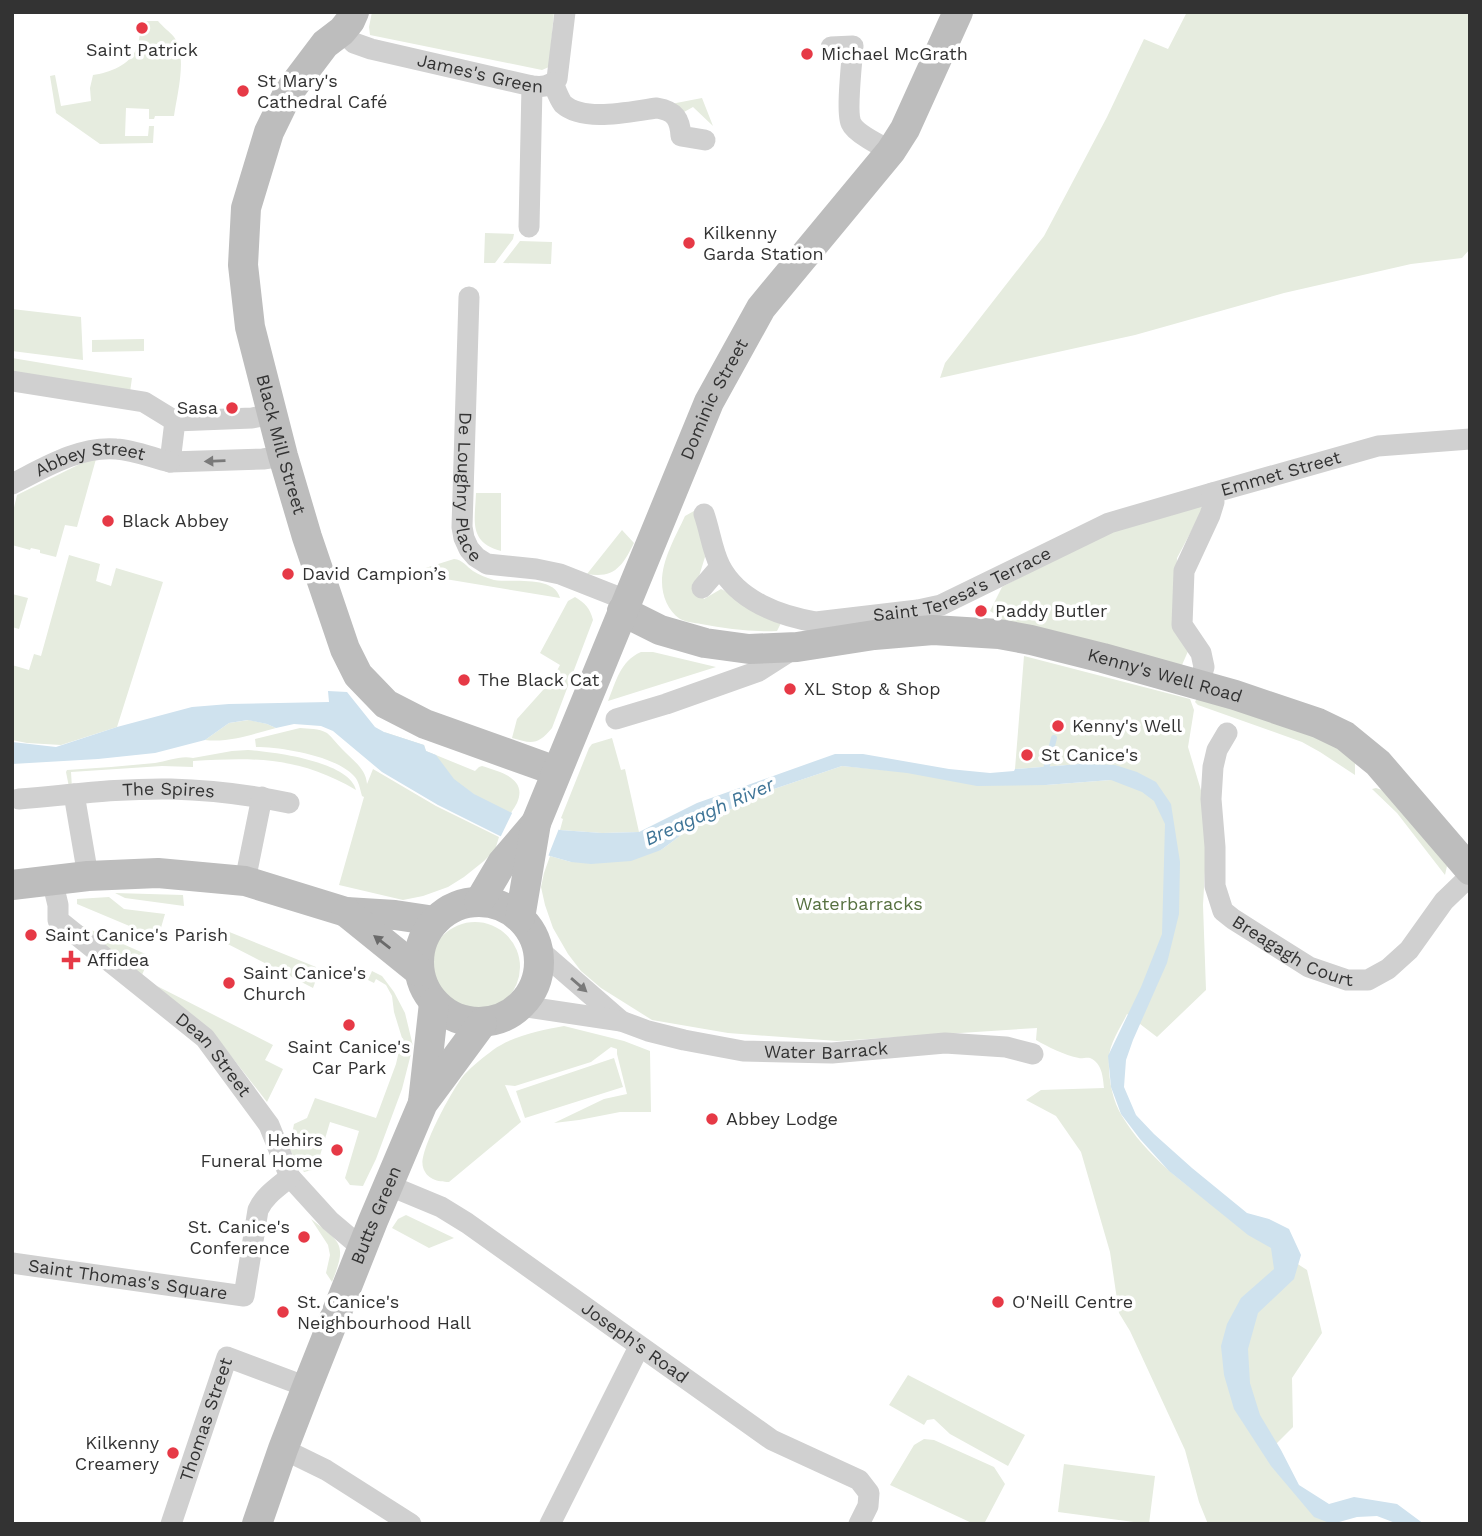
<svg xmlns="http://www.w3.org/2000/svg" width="1482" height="1536" viewBox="0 0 1482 1536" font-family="'Work Sans',sans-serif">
<rect width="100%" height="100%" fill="#fff"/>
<path fill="#e6ecdf" d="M372,12H554L549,67L542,70L370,35L369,27Z
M1187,12H1470V249L1462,258L1411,264L1284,293L1135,335L940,378L945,363L1044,236L1107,117L1144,39L1168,49Z
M141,21H158C163,27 170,32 174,37C188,55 177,95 174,116H155L154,119H149V109L126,108L125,136H148L149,126H154L153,143L100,144L56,113L50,76L55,75L61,106L91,101L90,88L93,75C109,73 130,65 136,49C140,41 140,30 141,21Z
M702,98L713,126L693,107L684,112L671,104Z
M485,233L514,234L513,239L495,263H484Z
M520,241L552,242L551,264L503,263Z
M12,309L81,317L83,360L12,351Z
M144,339V351L92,352V340Z
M12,358L132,378L130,392L12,373Z
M90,459H96L77,527L65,525L56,557L40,553V550L31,548L30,550L12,545V516L17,495Z
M476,493H501V551C468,542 475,521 476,493Z
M1201,503L1202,511L1177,558L1175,630L1189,649L1182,665L1004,620L990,611L1002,587L1109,530Z
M694,511L703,533L705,557L696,586L704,599L721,589L753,605L784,617L777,631C751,632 726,629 701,624C695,623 686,622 680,619C668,611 662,596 662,582C662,559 676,536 685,516Z
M622,530L634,543C623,565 615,579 587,574Z
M69,555L100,564L96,581L111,586L116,568L163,582L117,727L61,745L27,743L12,740V665L29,670L34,654L41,656Z
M454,559C463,560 466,566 473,571C479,575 487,578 494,580C513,583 554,575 560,598L409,573L413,570H419Z
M12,594L28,598L19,629L12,627Z
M575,597C585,603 590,608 593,620L552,728C538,745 532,744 512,738L517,719L552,680L560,665L540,653L568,601Z
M641,652H653L716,667L608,701C616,682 620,661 641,652Z
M1024,656L1190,699L1194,710L1188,747L1203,797L1207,835L1203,905L1206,990L1157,1037L1127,1014C1121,1027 1109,1044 1109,1058C1108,1077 1112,1100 1122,1116C1146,1156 1185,1185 1223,1212C1250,1232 1278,1252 1307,1270L1322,1333L1292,1378L1293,1427L1267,1453L1333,1524H1208L1199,1502L1185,1450L1130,1331L1119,1313L1110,1252L1081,1152L1056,1116L1026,1100L1041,1090L1104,1088C1103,1077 1102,1063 1090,1058C1087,1057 1081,1059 1079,1058C1064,1055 1048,1047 1036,1040L1037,1028L837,1041L728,1033L652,1020L601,988L581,971L568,954L553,928L545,905L541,887L544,873L550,856L571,862L661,850L688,830L768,791L842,766L1046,785L1111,780L1080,764L1015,769Z
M1197,698L1256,715L1332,743L1355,760V775L1320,752L1302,742L1198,705L1195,702Z
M249,720L267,724L276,728C253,734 229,743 205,740L229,723Z
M300,728C308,729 319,728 327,733C332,737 337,744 342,749C352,760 366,768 367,784L373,769L436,806L499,837L495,850L484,861L464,877L448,887L423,896L403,900L339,885L364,797L362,796C360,789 359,781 354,776C336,756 282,747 256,747L255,739Z
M384,732L424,745L426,751L475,771L479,767L482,766C500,772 528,778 517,803C514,809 510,813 508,818Z
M612,738L621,770L625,769L639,832L602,833L560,830L563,819L561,818L589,748L592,744Z
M248,750C273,752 349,761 356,790C300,757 256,757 193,761V767L162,766L71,772L72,788L69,787L66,772L67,770C96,768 126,766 155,763C168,761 181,755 193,758L232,751Z
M1376,788L1388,792L1447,866L1445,875L1397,813L1372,789Z
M115,893L183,895L184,906L125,898Z
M109,897L124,909L165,914L158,938L77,904V899Z
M71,921L150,956L142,975Z
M430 967a45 45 0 1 1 90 0a45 45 0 1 1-90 0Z
M217,927L316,967L317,977L313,988L216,938Z
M372,971L382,976L394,992L405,1013L413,1046L402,1089L376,1159L363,1186L350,1185L345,1178L359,1131L330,1122L316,1169L304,1172L289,1149L294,1124L307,1118L315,1098L376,1118L396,1064L402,1038L394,1012L392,996L386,985L376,979L374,983L368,980Z
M157,986L273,1045L265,1060L283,1069L267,1102L217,1038Z
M564,1026L624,1041L650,1051L651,1112H620L579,1120L554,1123L604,1099L627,1094L617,1054V1049L611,1047L591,1062L515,1086L505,1085L521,1122L449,1182C438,1182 426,1179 423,1167C418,1152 453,1088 464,1075C472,1066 484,1057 493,1050C512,1036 542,1030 564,1026Z
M614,1058L623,1087L525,1118L516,1091Z
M406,1215L454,1238L429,1248L392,1228L398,1219Z
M311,1219C342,1243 347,1244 332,1282L326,1273L330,1255L328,1245Z
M908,1375L1025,1435L1008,1466L950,1434L934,1419L927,1420L924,1425L889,1405Z
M924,1439L934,1440L994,1467L1005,1484L984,1524H974L890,1485L914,1445Z
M1064,1464L1155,1476L1149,1524L1058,1512Z"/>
<path fill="#cfe2ee" d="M328,691L347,692L375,727L384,732L424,745L426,751L436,755L454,779L474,794L510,812L560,830L602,833L639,832L697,803L835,754H863L949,769L990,773L1014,771L1015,769L1080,764L1115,765L1137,772L1156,782L1171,804L1180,862L1179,914L1167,963L1133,1040L1126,1060L1124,1087L1136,1115L1154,1134L1192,1168L1247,1213L1269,1219L1289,1229L1301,1255L1294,1279L1258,1313L1248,1349L1250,1383L1260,1415L1281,1450L1299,1485L1329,1504L1354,1497L1397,1504L1424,1524H1398L1377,1516L1357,1517L1332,1524L1314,1517L1271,1466L1234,1409L1224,1375L1221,1346L1227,1324L1241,1298L1274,1269L1271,1248L1248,1235L1169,1171L1140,1139L1121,1114L1111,1087L1108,1056L1141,987L1162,934L1165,824L1154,801L1142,792L1111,780L1046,785L977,786L907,773L842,766L768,791L688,830L661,850L631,861L591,864L571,862L550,856L500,836L438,805L382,772L333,731L321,726L294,724L276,728L267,724L248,720L229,723L205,740L155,753L98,759L12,764V742L56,747L117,727L192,707L229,704L329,702Z"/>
<path fill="#fff" d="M514,809L560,826L547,859L499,840Z"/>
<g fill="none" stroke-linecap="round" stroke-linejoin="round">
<path stroke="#cfe2ee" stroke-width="6" d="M1045,773L1054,738"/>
<g stroke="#d0d0d0" stroke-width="21">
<path id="s1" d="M342,31L354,43L371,49L532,86C541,87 550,87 557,79L565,12"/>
<path d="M831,47L853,46C852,61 846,112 851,123C855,133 881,146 891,151"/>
<path d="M553,83C556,90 559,99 563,104C584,123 632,111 657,108C675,111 680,119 681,136L705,140"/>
<path d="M529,227L532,86"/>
<path id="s2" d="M469,297L462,527L464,538L469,549L476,557L487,564L536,569L560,574L626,600"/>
<path d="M12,381L144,402L175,421"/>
<path d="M273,414L252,418L175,421L170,462L263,459L283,456"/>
<path id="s3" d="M12,484C44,468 79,446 116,449C134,450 153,458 170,462"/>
<path id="s4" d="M704,514C710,531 712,550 720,566C738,601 780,616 816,622L918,610L941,605L1109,523L1212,493"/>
<path d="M702,588L720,567"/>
<path id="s5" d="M1199,684L1204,667L1201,653L1182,625L1184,571L1210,515L1214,502L1212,493L1378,446L1470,439"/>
<path d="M616,719L666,704L759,671L795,648"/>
<path id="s6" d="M1227,733L1217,750L1213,767L1211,799L1215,847V886L1223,911L1233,919L1309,967L1347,980H1368L1388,969L1409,950L1444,901L1470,876"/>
<path d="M74,794L88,876"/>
<path id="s7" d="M19,799C69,795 120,788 171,789C210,790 251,795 289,803"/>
<path id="s8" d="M52,880L58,905V920L205,1038L269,1125L290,1177L330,1221L362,1248"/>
<path d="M245,881L262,797"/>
<path d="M538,949L621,1021"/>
<path id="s9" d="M521,1006L621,1021L648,1031L684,1040L743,1051L832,1053L945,1043L1006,1047L1033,1054"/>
<path id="s10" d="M388,1185L441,1207L467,1223L772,1440L859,1480L869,1493L868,1506L859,1524"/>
<path id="s11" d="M12,1263L244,1296L258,1210C264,1196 278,1187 290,1177"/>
<path d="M283,1449L326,1470L411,1524"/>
<path id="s12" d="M171,1524L227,1357L307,1387"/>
<path d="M550,1524L639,1347"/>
</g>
<g stroke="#bdbdbd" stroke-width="30">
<path id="s13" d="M354,12L350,21L342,31L325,44L288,93L269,132L246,208L243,265L250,327L283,456L307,537L345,649L358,675L386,704L425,724L556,771"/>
<path id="s14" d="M622,611L660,630L705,643L749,649L797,647L874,635L933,630L999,634L1031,640L1103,658L1235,695L1318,723L1345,736L1378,763L1470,870"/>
<path d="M12,885L88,876L158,873L245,881L346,912L395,915L435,921"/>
<circle cx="479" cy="962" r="60"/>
<path d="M479,902L502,863L536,823"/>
<path d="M346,912L419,971"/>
<path id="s15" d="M520,918L536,823L709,402L761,308L891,151L905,129L958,12"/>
<path d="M423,1102L434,1003"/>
<path id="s16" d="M257,1524L283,1449L307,1387L373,1221L423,1103L482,1023"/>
</g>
</g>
<defs><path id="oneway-solid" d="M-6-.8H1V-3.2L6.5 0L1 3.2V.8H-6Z" transform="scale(1.75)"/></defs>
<g fill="#7a7a7a">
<use href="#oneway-solid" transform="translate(215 461) rotate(178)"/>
<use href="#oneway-solid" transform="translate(579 985) rotate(41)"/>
</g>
<use fill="#6a6a6a" href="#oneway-solid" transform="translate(382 942) rotate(-142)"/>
<g fill="#e63946" stroke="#fff" stroke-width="2.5">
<circle cx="142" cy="28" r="7"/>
<circle cx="807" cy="54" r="7"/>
<circle cx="243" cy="91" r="7"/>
<circle cx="689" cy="243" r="7"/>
<circle cx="232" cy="408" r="7"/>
<circle cx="108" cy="521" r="7"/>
<circle cx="288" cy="574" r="7"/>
<circle cx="981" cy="611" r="7"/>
<circle cx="464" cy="680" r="7"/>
<circle cx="790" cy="689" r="7"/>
<circle cx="1058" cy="726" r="7"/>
<circle cx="1027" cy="755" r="7"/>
<circle cx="31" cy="935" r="7"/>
<path d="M67.5 949.5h7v7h7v7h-7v7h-7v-7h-7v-7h7z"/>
<circle cx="229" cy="983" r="7"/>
<circle cx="349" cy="1025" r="7"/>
<circle cx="712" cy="1119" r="7"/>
<circle cx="337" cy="1150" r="7"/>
<circle cx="304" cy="1237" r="7"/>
<circle cx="998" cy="1302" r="7"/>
<circle cx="283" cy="1312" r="7"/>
<circle cx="173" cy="1453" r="7"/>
</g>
<g text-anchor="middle" stroke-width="7" stroke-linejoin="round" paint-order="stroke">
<g font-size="18" fill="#333" stroke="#fff" text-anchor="start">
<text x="142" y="56" text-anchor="middle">Saint Patrick</text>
<text x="821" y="60">Michael McGrath</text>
<text x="257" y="87">St Mary's<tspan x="257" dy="21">Cathedral Café</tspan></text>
<text x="703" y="239">Kilkenny<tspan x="703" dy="21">Garda Station</tspan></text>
<text x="218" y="414" text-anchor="end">Sasa</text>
<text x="122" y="527">Black Abbey</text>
<text x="302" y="580">David Campion’s</text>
<text x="995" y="617">Paddy Butler</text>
<text x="478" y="686">The Black Cat</text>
<text x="804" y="695">XL Stop &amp; Shop</text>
<text x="1072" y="732">Kenny's Well</text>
<text x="1041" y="761">St Canice's</text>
<text x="45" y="941">Saint Canice's Parish</text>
<text x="87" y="966">Affidea</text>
<text x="243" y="979">Saint Canice's<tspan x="243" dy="21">Church</tspan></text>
<text x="349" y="1053" text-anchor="middle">Saint Canice's<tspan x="349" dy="21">Car Park</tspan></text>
<text x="726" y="1125">Abbey Lodge</text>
<text x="323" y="1146" text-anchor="end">Hehirs<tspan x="323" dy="21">Funeral Home</tspan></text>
<text x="290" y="1233" text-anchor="end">St. Canice's<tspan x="290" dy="21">Conference</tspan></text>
<text x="297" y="1308">St. Canice's<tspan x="297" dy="21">Neighbourhood Hall</tspan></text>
<text x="1012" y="1308">O'Neill Centre</text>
<text x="159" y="1449" text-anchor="end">Kilkenny<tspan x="159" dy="21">Creamery</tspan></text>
</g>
<g font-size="18" fill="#333" stroke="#fff">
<text dy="6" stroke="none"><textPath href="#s1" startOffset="147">James's Green</textPath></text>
<text dy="6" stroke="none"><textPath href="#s15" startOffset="556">Dominic Street</textPath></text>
<text dy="6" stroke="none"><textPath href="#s13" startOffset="469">Black Mill Street</textPath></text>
<text dy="6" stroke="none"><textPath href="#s3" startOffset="84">Abbey Street</textPath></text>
<text dy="6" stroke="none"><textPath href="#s5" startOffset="276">Emmet Street</textPath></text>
<text dy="6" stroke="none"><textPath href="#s2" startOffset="191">De Loughry Place</textPath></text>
<text dy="6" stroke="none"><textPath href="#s4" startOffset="322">Saint Teresa's Terrace</textPath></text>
<text dy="6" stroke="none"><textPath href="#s14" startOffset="556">Kenny's Well Road</textPath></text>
<text dy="6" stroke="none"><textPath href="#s7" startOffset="150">The Spires</textPath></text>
<text dy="6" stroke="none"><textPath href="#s6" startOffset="264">Breagagh Court</textPath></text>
<text dy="6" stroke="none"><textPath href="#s9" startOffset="310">Water Barrack</textPath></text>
<text dy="6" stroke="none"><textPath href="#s8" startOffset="247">Dean Street</textPath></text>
<text dy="6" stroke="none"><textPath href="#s16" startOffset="331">Butts Green</textPath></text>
<text dy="6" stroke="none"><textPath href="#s11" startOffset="117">Saint Thomas's Square</textPath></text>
<text dy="6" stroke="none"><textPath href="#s10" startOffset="294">Joseph's Road</textPath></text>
<text dy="6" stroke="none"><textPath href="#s12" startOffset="110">Thomas Street</textPath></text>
</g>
<g font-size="18" fill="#56703f" stroke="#fff">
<text x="859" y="910">Waterbarracks</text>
</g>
<g font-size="19" font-style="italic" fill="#3f7597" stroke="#fff">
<text transform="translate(709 811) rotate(-24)" y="7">Breagagh River</text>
</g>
</g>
<rect width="1482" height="1536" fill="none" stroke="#333333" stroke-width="28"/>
</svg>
